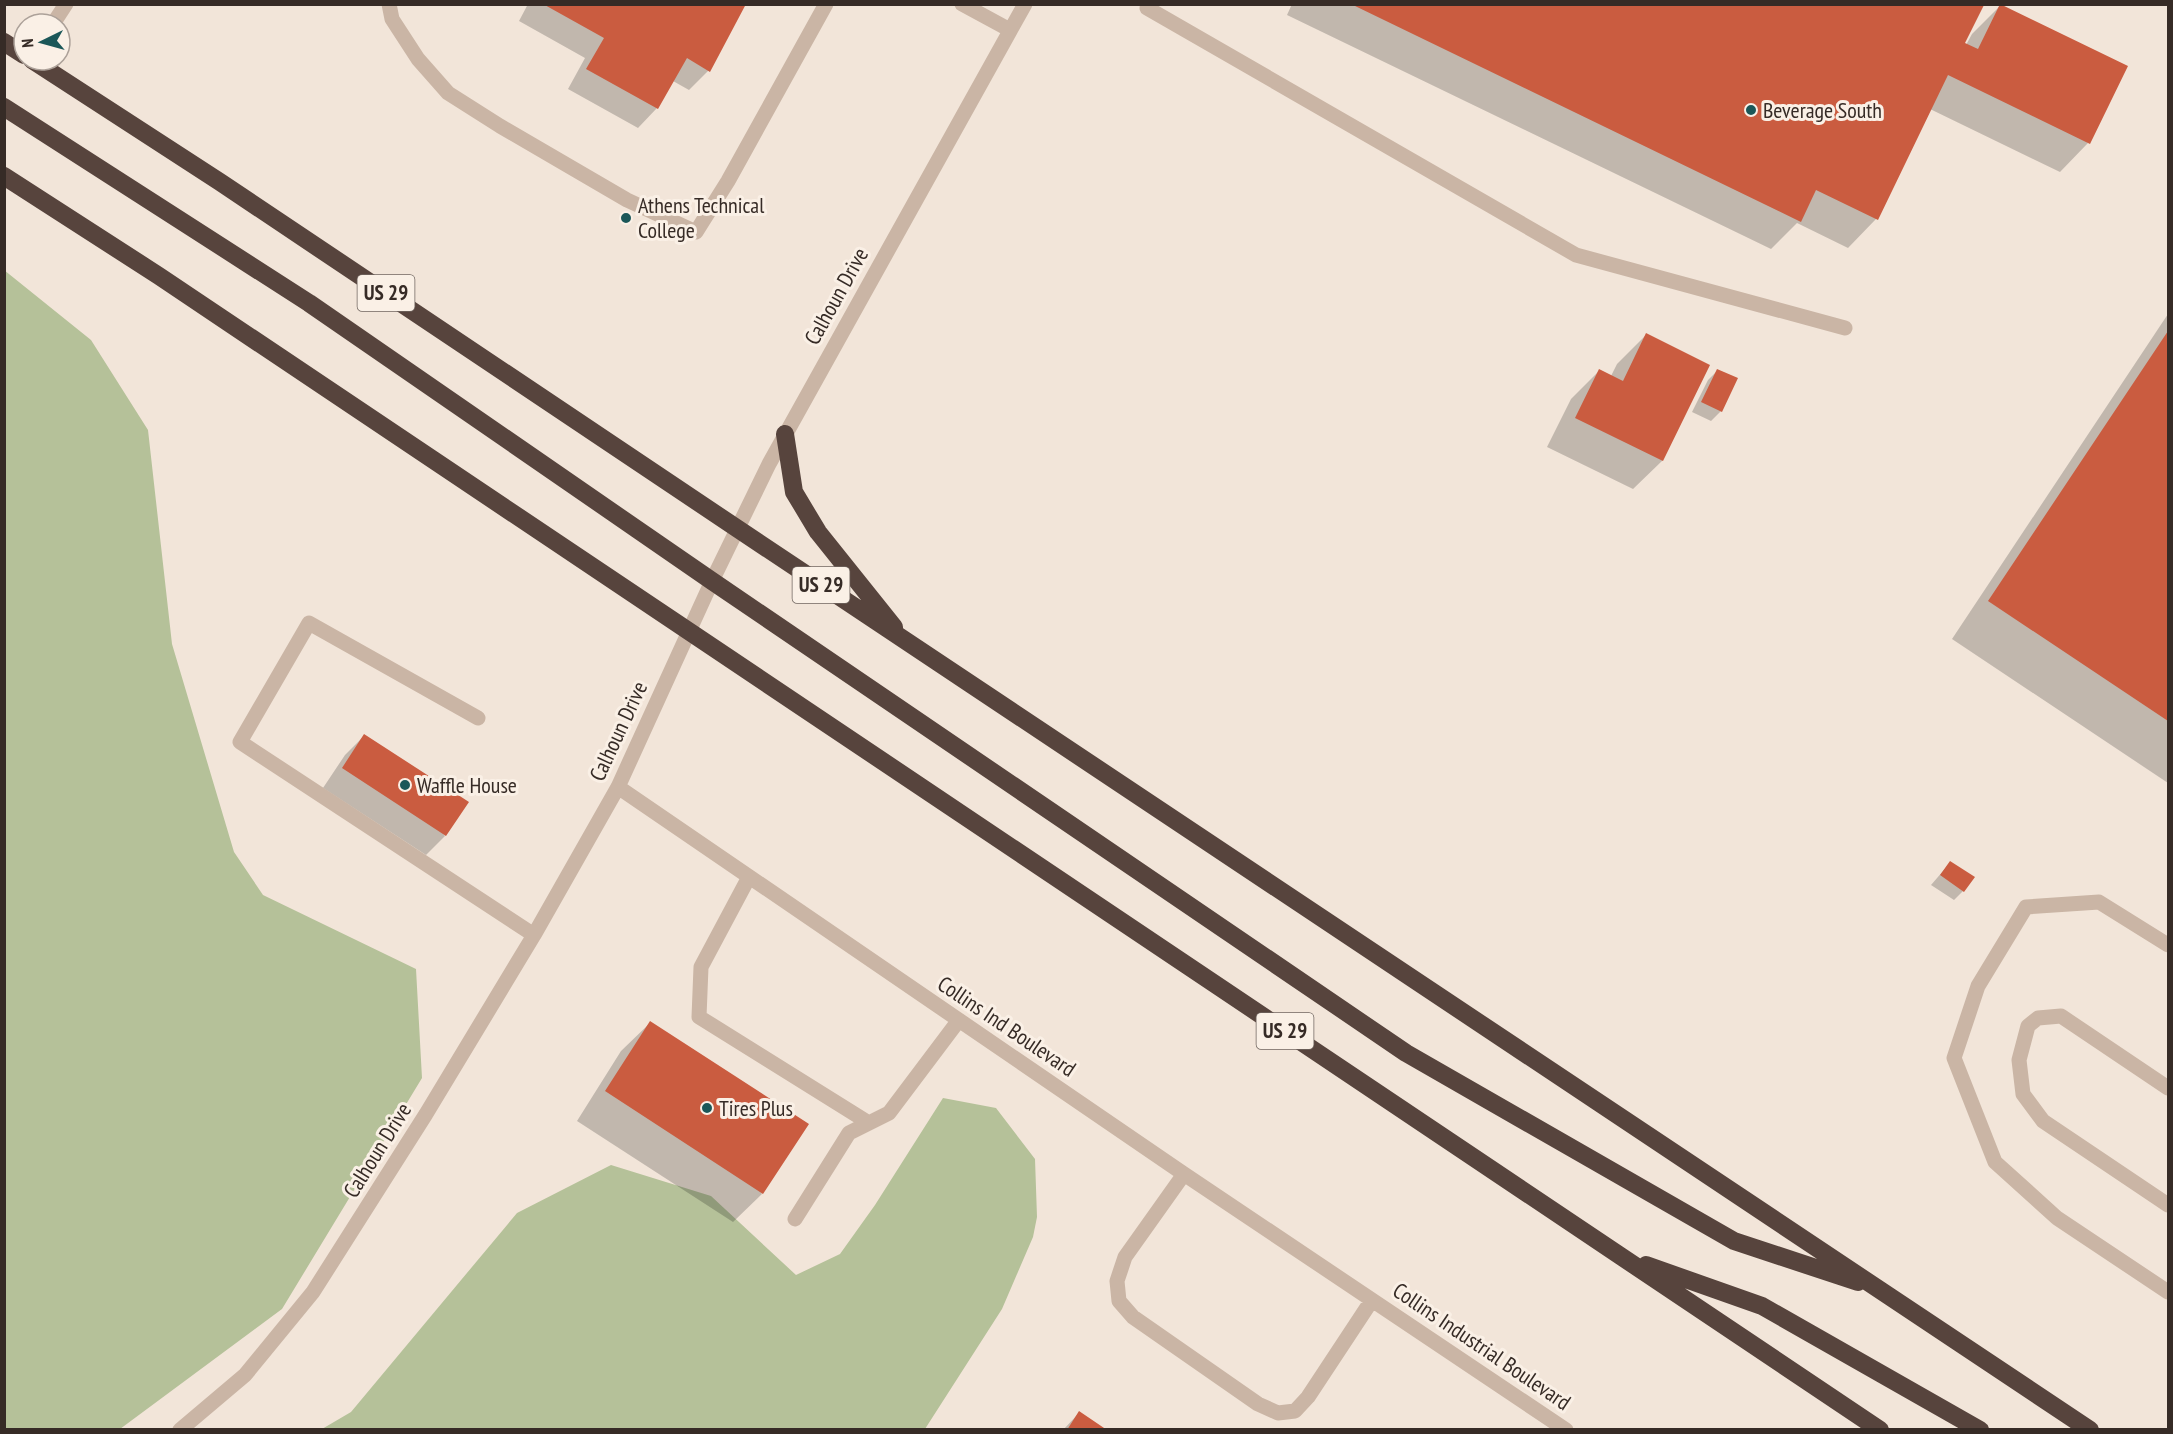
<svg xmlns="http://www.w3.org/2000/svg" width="2173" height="1434" viewBox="0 0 2173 1434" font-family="'PT Sans Narrow',sans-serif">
<rect width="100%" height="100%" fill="#f2e5d9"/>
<path fill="#b5c199" d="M4,270L91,340L148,430L172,644L234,852L263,895L416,969L422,1078L282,1309L120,1429H5Z
M943,1098L996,1108L1035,1159L1037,1217L1033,1237L1002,1309L925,1429H322L351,1412L517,1213L611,1165L711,1196L796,1275L840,1254L875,1205Z"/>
<path fill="#0003" d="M528,4H745L708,71L689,90L673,81L657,108L638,128L568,89L585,58L519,21Z
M1292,4H1982L1963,44L1966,45L1972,34L2000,6L2088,143L2060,172L1930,109L1876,219L1848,248L1797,223L1771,249L1287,15Z
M2168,314V783L1952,639Z
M1646,335L1708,366L1662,461L1633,489L1547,447L1571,399L1600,370L1611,376L1617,364Z
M1718,370L1721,411L1711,421L1692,412L1708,380Z
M364,736L445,836L426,855L323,788L345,755Z
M1950,863L1963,891L1954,900L1931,885Z
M650,1023L762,1194L733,1222L577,1121L621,1051Z
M1079,1413L1104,1430H1063Z"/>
<path fill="#ca5c40" d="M543,4H746L710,72L687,58L658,109L586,69L604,38Z
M2000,4L2128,66L2090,144L1948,75L1878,220L1816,190L1801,222L1353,5H1984L1965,43L1978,49Z
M2168,331V721L1988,601Z
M1646,333L1710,365L1663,461L1575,418L1599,369L1623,381Z
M1717,369L1738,378L1722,412L1701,402Z
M364,734L469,802L446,836L342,768Z
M1950,861L1975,877L1964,892L1940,875Z
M650,1021L809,1124L763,1194L605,1091Z
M1079,1411L1107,1430H1067Z"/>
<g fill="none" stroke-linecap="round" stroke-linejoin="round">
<path stroke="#cab5a5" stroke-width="15" d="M389,4L392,19L418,59L448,93L500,126L627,200L696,232L728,181L826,4
M962,4L1010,30
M1147,8L1576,255L1845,328
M53,24L66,4
M478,718L309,623L240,742L534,935
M618,787L1184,1174L1566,1430
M749,877L701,967L699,1017L869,1123
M2168,945L2099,902L2026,907L1978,986L1954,1058L1995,1162L2057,1218L2168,1292
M2168,1088L2061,1016L2038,1018L2028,1026L2019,1060L2023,1094L2043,1121L2168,1205
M1184,1174L1125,1257L1117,1281L1119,1301L1133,1317L1258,1404L1278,1413L1295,1411L1308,1397L1372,1300
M795,1219L849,1133L889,1113L959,1020
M180,1430L245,1375L313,1292L426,1114L534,935L618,787L712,581L769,464L1025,4"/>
<path stroke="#57443d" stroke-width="18" d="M4,42L24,55
M32,60L220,182L738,529L2090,1430
M4,107L309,303L712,581L1406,1053L1734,1241L1858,1282
M4,176L159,276L1880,1430
M785,434L794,492L818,532L894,627
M1646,1265L1762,1306L1980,1430"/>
</g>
<g fill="#1b5758" stroke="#faf0e6" stroke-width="2">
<circle cx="1751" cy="110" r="6"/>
<circle cx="626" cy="218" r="6"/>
<circle cx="405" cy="785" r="6"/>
<circle cx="707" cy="1108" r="6"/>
</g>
<g text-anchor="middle" stroke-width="6" stroke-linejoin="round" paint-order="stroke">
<g fill="#faf0e6" stroke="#716660" stroke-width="1.5">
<rect x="357.5" y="275" width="57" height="36" rx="4.5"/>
<rect x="792.5" y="567" width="57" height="36" rx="4.5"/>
<rect x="1256.5" y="1013" width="57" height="36" rx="4.5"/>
</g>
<g font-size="21" font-weight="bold" fill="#362b26">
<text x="386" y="300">US 29</text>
<text x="821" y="592">US 29</text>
<text x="1285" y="1038">US 29</text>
</g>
<g font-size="22" fill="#362b26" stroke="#faf0e6" text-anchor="start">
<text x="1763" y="118">Beverage South</text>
<text x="638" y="213">Athens Technical<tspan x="638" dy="25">College</tspan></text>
<text x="417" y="793">Waffle House</text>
<text x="719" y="1116">Tires Plus</text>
</g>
<g font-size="22" fill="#362b26" stroke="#faf0e6">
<text transform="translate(836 296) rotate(-61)" y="8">Calhoun Drive</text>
<text transform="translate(618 731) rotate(-65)" y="8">Calhoun Drive</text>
<text transform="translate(1007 1026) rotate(34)" y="8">Collins Ind Boulevard</text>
<text transform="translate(377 1150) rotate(-58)" y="8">Calhoun Drive</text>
<text transform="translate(1482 1346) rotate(34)" y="8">Collins Industrial Boulevard</text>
</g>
</g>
<rect width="2173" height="1434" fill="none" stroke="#362b26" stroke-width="12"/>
<g transform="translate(42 42) rotate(265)"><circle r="28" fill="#faf0e6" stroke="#aca199" stroke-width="1.5"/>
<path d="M0-4.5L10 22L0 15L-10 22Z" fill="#1b5758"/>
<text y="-9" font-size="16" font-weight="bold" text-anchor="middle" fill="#362b26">N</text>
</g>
</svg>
